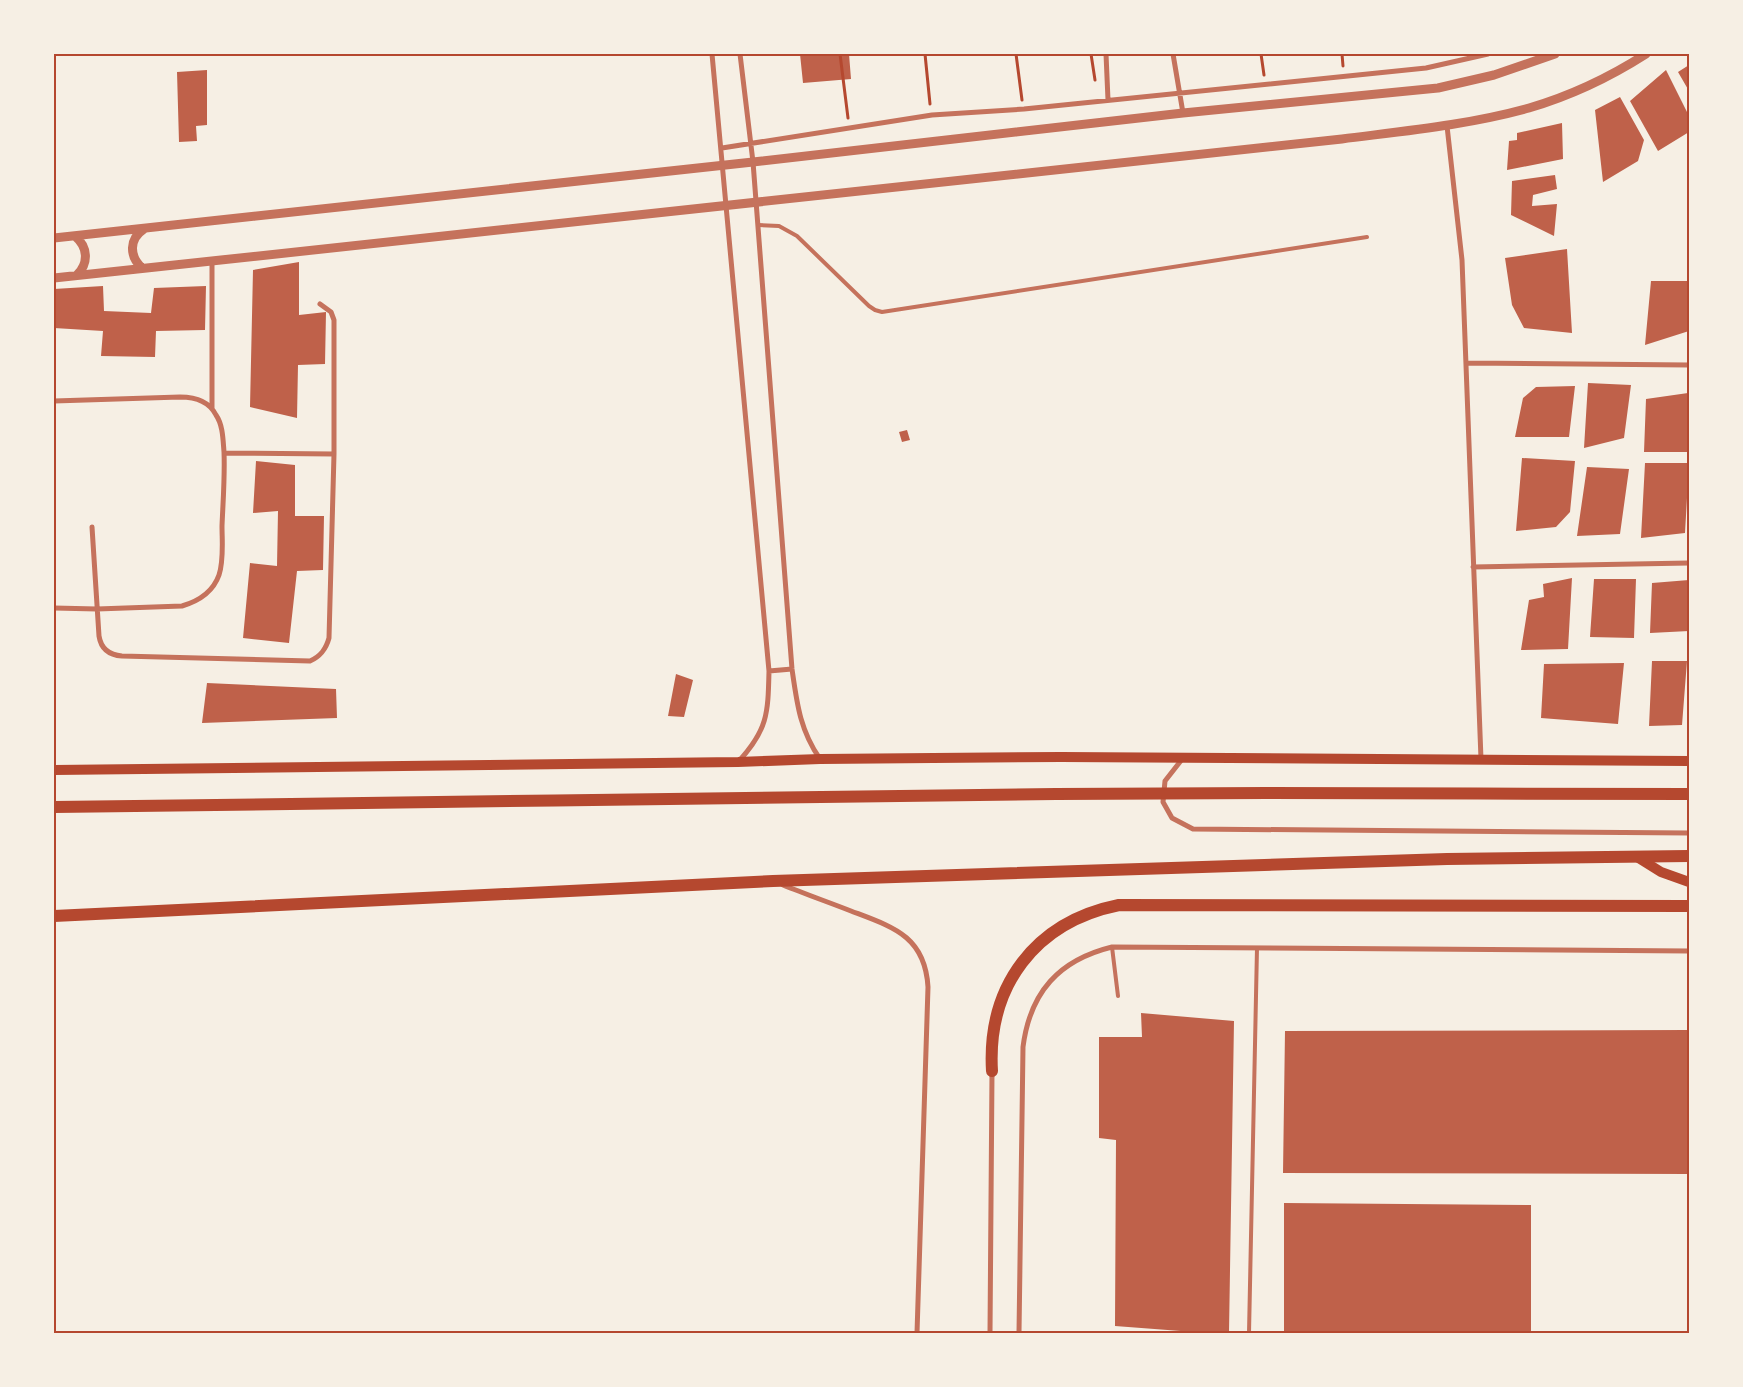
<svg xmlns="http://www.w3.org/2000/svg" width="1743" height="1387" viewBox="0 0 1743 1387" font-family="Helvetica,sans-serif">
<rect width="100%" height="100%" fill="#f6efe4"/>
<path fill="#bf614a" d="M800,54H849L851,79L803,83Z
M1689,65V91L1678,72Z
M207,70V125L196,126L197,141L179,142L177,72Z
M1666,70L1689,116V132L1658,151L1630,101Z
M1620,97L1644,140L1638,161L1603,182L1595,110Z
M1562,123L1563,159L1507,170L1509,141L1517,140V133Z
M1555,175L1557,189L1533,195L1532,206L1557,204L1554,236L1511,215L1512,181Z
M1567,249L1572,333L1524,328L1512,305L1505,258Z
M299,262V315L326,312L325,364L298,365L297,418L250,407L253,270Z
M1651,281H1689V331L1645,345Z
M103,286L104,311L151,313L154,288L206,286L205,330L156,331L155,357L101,356L103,331L54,328V289Z
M1588,383L1631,385L1624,438L1584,448Z
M1575,386L1569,437H1515L1523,398L1536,387Z
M1688,393L1689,452H1644L1646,399Z
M907,430L910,440L902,442L899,432Z
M1522,458L1575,461L1570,512L1556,527L1516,531Z
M256,461L295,465V516H324L323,570L297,571L289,643L243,638L250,563L277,566L278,511L253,513Z
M1645,463H1689L1685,533L1641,538Z
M1587,467L1629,469L1620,534L1577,536Z
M1572,578L1568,649L1521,650L1529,600L1544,597L1543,584Z
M1594,579H1636L1634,638L1590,637Z
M1689,580V631L1650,633L1652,583Z
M1652,661H1687L1682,725L1649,726Z
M1624,663L1618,724L1541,718L1544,664Z
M676,674L693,680L684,717L668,716Z
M207,683L336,689L337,718L202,723Z
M1141,1013L1234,1021L1229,1333H1207L1115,1326L1116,1140L1099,1138V1037H1142Z
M1689,1030V1174L1283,1173L1285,1031Z
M1284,1203L1531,1205V1333H1284Z"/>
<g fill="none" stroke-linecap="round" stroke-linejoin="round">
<path stroke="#b5482f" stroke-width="3" d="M840,54L848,118
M925,54L930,104
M1016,54L1022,100
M1091,54L1095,80
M1261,54L1264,75
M1342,54L1343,66"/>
<path stroke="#c5725c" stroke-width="4" d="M758,225L779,226L797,236L869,306L875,310L882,312L1367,237
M1112,947L1118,996
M1249,1333L1257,948"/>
<path stroke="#c5725c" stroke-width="5" d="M712,54L769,671C768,713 768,730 738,762
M740,54L753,162L792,669C797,704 800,730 820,759
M1106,54L1108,100
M1173,54L1183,113
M1447,126L1462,260L1481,759
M722,148L932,115L1024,109L1426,68L1488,54
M1466,363L1689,365
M54,401L180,397C195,397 209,401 216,415C223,425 223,440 224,452C225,477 223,501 222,526C222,541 224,560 219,575C213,592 199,601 182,606L97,609L54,608
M212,408V261
M224,453L334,454
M92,527L99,636C101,649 109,655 122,656L310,661C321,656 326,649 329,638L334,454V320L331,312L320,304
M1473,567L1689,563
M769,671L792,669
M1183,758L1165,781L1163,802L1172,818L1193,829L1689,833
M783,885C805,894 828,902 851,911C893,927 925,936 928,987L917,1333
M990,1333L992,1072
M1019,1333L1023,1047C1030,992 1059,960 1112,947L1689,951"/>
<path stroke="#c5725c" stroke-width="9" d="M75,236C88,247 89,263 77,275
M54,238L753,162L1183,113L1438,88L1494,75L1555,54
M142,268C129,256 129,239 144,229
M54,278L1342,139C1404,131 1468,125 1529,108C1570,96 1610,77 1646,54"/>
<path stroke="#b5482f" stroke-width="10" d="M54,770L738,762L820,759L1061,757L1689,761
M1637,857L1661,872L1689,882"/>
<path stroke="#b5482f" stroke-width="12" d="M54,807C388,805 722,796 1056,794C1267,792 1478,794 1689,794
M54,916L773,881L1447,859L1689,856
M992,1071C987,986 1035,922 1119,905L1689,906"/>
</g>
<rect width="1743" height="1387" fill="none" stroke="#f6efe4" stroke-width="110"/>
<rect x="55" y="55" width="1633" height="1277" fill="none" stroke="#b5482f" stroke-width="2"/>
</svg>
